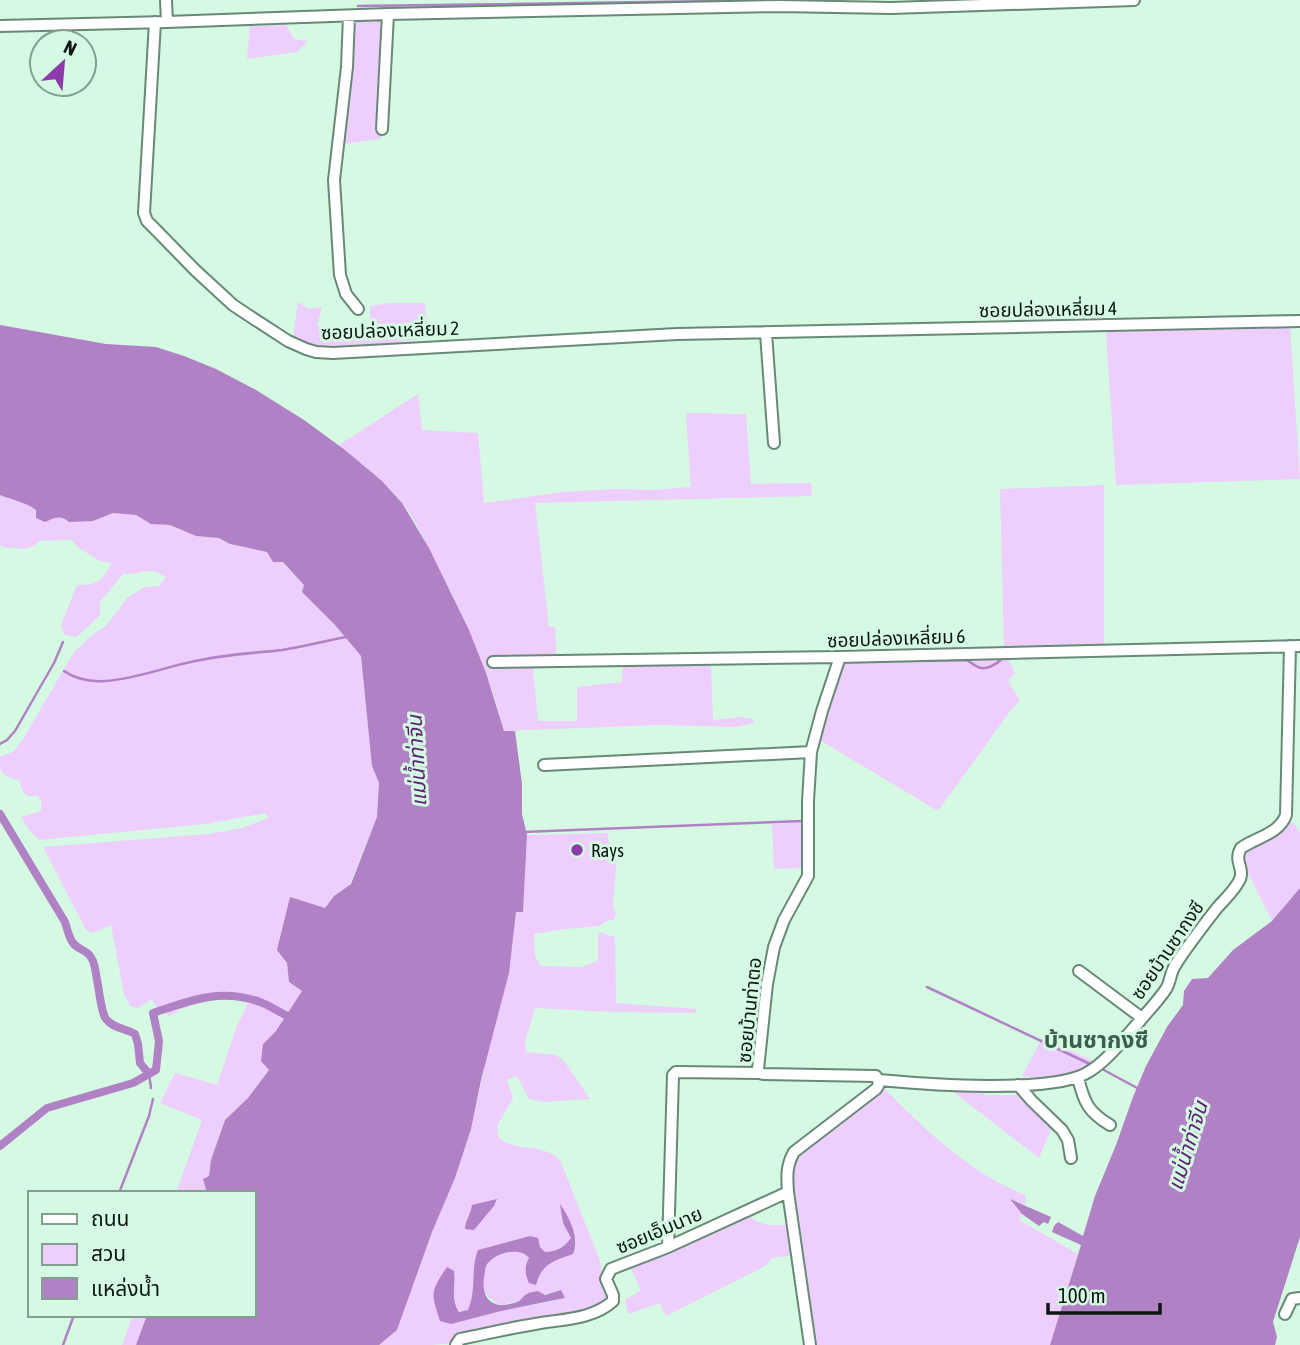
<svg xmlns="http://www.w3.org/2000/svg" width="1300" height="1345" viewBox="0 0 1300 1345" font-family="'Asap Condensed','Noto Sans Thai',sans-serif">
<rect width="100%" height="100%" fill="#d5f9e3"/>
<path fill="#eecefc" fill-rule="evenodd" d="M355,21H385L381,139L343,144L352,27Z
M286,25L294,39L308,41L297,52L247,59L250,26Z
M298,302L309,309L322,307L317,325L334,334L370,329V306L390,303H425L428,338C384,343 336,355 293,339Z
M1290,327L1300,479L1116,485L1106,332Z
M418,394L422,430L478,433L484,503L563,492L614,489L654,490L691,487L686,413L746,414L751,484L811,483L812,496L535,503L549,627H555L557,667L533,669L538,721H577V687L622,682L623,663L707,662L711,668L713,720L740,717L752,719L755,723L735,727L661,725L504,731C490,676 467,623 441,572C429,549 418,524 402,503C384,480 360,463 339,445Z
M1104,485V644L1004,647L1000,489Z
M0,495L15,501H24L36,510L56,517L93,521L113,513L136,515L151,523L170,525L196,536L219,538L230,544L267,552L273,562H283L304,585L302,592L335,625L361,656L372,766L379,783L377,817L350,884L334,896L325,908L290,898L287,963L289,982L302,991L276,1031L263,1044L269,1069L248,1098L225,1120L211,1160L207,1193H176L202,1120L160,1103L175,1073L217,1085L237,1026L248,1003L225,998L211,999L178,1010L175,1013L168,1016L167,1012L160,1013L152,999L137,1008L130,1006L124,994L111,925L93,933L86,930L43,847L209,834L242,828L268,818L266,813L205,824L39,840L29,830L21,817L41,811V802L38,796H27L23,792L19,780C2,776 0,775 0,757L14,751L22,741L74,652L92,635L106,626L128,597L145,587L159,586L166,577C149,565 142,575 123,574L100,602V615L77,637L65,635L61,625L77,585C100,585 101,581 112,563L100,561L79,548L71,540L38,541L35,546L22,549L3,547L0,545Z
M1008,658L1015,673L1008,681L1020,701L1011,710L938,811L821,741L825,716L844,661Z
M806,822L805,868L774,869L772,824Z
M1294,823L1300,833V888L1272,921L1241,859V853L1287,824Z
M608,833L609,847L617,848V853L613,907L616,912L614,920H608L599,926L565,929L534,934L535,955L540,966L581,967L598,961V932L615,937L616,1003L696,1009V1013L614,1012L535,1008L525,1042L526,1052L556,1055L564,1061L590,1099L544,1102L529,1099L517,1076L507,1080L513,1098L497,1126L499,1138C516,1153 541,1142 560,1160L599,1258L604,1283L617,1302L513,1332L467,1342L430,1345H379L397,1330L432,1232L455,1178L471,1129L515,924L516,912L523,911L527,835ZM497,1200L494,1206L474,1230L465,1225C473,1211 481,1204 497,1200ZM563,1223L576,1240L573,1253C551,1262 545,1261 536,1285C533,1276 533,1263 527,1256C519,1245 498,1256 489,1261C479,1283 480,1295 501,1305L561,1290L565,1298L539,1304L440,1321L455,1282C453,1294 452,1302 459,1312L469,1310L473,1299L475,1257L540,1247L545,1252C557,1252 564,1247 571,1238Z
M1042,1038L1096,1062C1091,1065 1086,1069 1081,1071C1067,1076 1036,1080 1022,1076Z
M883,1087C915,1120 948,1152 987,1176C999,1184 1013,1189 1026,1196L1025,1205L1011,1200L1022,1214L1019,1220L1078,1254L1050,1345H813L789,1168L793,1156L867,1102Z
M948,1088H983L984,1095H1022L1052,1127L1039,1158Z
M747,1215C760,1225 771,1227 787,1224L793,1255L772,1258L765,1266L666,1316L660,1303L628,1314L625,1300L641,1290L630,1266Z
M133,1315H147L136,1345H122Z"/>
<path fill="#b181c5" d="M0,325L106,344L156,347L184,356L216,369L256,390L304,420L345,450L382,481L402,503L429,548L469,630L486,673L504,731H515L522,784V814L527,835L523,912H516L509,973L481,1080L471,1129L455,1178L432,1232L397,1330L379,1345H136L147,1315H254V1193H207L203,1179L209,1176L211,1160L225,1120L248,1098L269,1070L261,1061L263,1044L276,1031L302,991L289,982L287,963L277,950L290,897L325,908L334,896L351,884L377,817L379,783L372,766L361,656L335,625L302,592L304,585L283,562H273L267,552L230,544L219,538L196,536L170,525L151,524L136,515L113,513L93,521L69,522C61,514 53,518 45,522L36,518V510C24,501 14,501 0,495Z
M1300,888V1237L1273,1322L1277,1337L1275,1345H1050L1081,1245L1052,1232L1054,1226L1058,1222L1083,1236L1095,1196L1116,1145L1133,1097L1146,1066L1167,1027L1183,1005L1184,991L1192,979L1208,978L1233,950L1272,921Z
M497,1199L494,1206L474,1230L465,1229C465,1221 471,1214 472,1205Z
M1010,1199L1051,1217L1048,1224L1044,1222L1039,1226L1022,1214Z
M560,1204C569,1217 580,1237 573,1254C554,1261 542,1263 536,1285L529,1283C525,1274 524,1267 529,1258C521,1247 498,1252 489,1262C485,1265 485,1273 484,1277C482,1291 486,1305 503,1305C506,1305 516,1303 519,1301C522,1299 524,1295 527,1294C530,1292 534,1292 538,1291L545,1295L561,1290L565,1298L501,1311L451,1324L440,1321C431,1293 430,1292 447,1267L454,1271C456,1286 450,1299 459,1312L468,1310C477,1290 470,1269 478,1250L530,1236L538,1238L540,1247L545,1252C557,1252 564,1247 571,1238L563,1223Z"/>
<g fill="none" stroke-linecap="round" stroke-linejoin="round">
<path stroke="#b181c5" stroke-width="2.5" d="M358,6L791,0
M900,661L966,660C970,661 972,664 976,666C985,672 997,664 1003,658
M64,671C77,680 90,682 105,681C139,679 172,664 206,659C231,654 257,653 282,650C303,647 324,641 346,637
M0,744L7,740L15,731L54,663L63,642
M523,832L803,821
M927,987L1092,1065
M1102,1069L1139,1089
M149,1074L151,1088
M119,1193L149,1116L153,1099
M63,1345L74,1315"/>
<path stroke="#b181c5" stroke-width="8" d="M0,814L65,922C67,928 69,938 73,943C79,951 88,949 93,961C98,975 100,1012 106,1019C114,1029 125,1028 135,1034L138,1044L140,1063L149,1074
M0,1146L47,1108L133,1083L156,1070L159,1041L153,1013C191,1000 221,988 260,1002C271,1006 282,1014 294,1019"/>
<defs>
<path id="minor" d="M166,0L167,22
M349,16L347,67L334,180L340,275L346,294L358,309
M155,22L144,213L147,221L156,230L195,270L233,305L248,315L288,341L306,349L316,352L333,353L677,334L1300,321
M0,26L167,22L388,14L779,6L891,8L1134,0
M382,129L388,14
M766,333L774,443
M493,662L840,657L1300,646
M544,765L811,752
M1079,971L1142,1018
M1078,1078C1084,1102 1088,1112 1110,1125
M879,1080C922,1084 1056,1095 1090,1071C1109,1059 1124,1038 1139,1022C1148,1011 1158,1001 1166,989C1171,981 1170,972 1176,964C1188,945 1203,926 1217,908C1224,900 1236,889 1240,879C1245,868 1233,862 1241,848C1257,837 1279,834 1286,815L1290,646
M1018,1085L1032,1101L1062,1130L1068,1140L1071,1158
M668,1247L673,1075L676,1072L759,1073
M1285,1314L1292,1299L1300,1298
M456,1345L460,1339C485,1334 510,1328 535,1324C562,1319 592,1320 613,1301V1295L606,1279L611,1269L668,1247L788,1192
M810,1345L788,1192C787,1177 786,1166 794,1152L876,1089C880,1084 879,1081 876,1076L763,1074L759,1073L758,1069L767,984L774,947L784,920L808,876V801L811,752L822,711L840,657"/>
</defs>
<use href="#minor" stroke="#688976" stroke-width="14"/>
<use href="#minor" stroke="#fff" stroke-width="10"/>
</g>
<circle fill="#8d3baa" stroke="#d5f9e3" stroke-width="2.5" cx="577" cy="850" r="7"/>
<g text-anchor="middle" stroke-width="6" stroke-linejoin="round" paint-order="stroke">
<g font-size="19" fill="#0b1811" stroke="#d5f9e3">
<text transform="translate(1048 309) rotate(-1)" y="7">ซอยปล่องเหลี่ยม 4</text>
<text transform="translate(390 330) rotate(-2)" y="7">ซอยปล่องเหลี่ยม 2</text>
<text transform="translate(896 638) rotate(-2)" y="7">ซอยปล่องเหลี่ยม 6</text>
<text transform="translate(1167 950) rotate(-56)" y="7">ซอยบ้านซากงซี</text>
<text transform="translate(749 1010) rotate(-84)" y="7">ซอยบ้านท่าตอ</text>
<text transform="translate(659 1230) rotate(-23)" y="7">ซอยเอ็มนาย</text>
</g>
<g font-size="19" fill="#0b1811" stroke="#d5f9e3" text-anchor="start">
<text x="591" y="857">Rays</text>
</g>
<g font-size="21" font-style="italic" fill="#5b1f70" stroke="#d5f9e3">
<text transform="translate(417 761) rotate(-93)" y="7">แม่น้ำท่าจีน</text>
<text transform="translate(1188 1146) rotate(-73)" y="7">แม่น้ำท่าจีน</text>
</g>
<g font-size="23" font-weight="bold" fill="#3e5d4c" stroke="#d5f9e3">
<text x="1096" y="1048">บ้านซากงซี</text>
</g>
</g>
<rect x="28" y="1191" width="228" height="126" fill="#d5f9e3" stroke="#849f8f" stroke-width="2"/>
<rect x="42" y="1214" width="35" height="10" fill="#ffffff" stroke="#849f8f" stroke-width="2"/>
<text x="91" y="1226" font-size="21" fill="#0b1811">ถนน</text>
<rect x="42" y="1244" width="35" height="21" fill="#eecefc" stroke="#849f8f" stroke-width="2"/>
<text x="91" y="1261" font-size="21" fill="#0b1811">สวน</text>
<rect x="42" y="1278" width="35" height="21" fill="#b181c5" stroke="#849f8f" stroke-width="2"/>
<text x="91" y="1296" font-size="21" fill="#0b1811">แหล่งน้ำ</text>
<g transform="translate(63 63) rotate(26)"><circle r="33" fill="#d5f9e3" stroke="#849f8f" stroke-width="2"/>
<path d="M0-5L12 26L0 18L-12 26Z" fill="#8d3baa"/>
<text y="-10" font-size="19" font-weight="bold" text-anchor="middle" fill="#0b1811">N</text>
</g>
<path d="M1048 1303v10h112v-10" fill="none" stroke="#0b1811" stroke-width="3.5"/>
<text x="1058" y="1303" font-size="21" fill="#0b1811" stroke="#d5f9e3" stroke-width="5" paint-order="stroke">100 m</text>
</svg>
